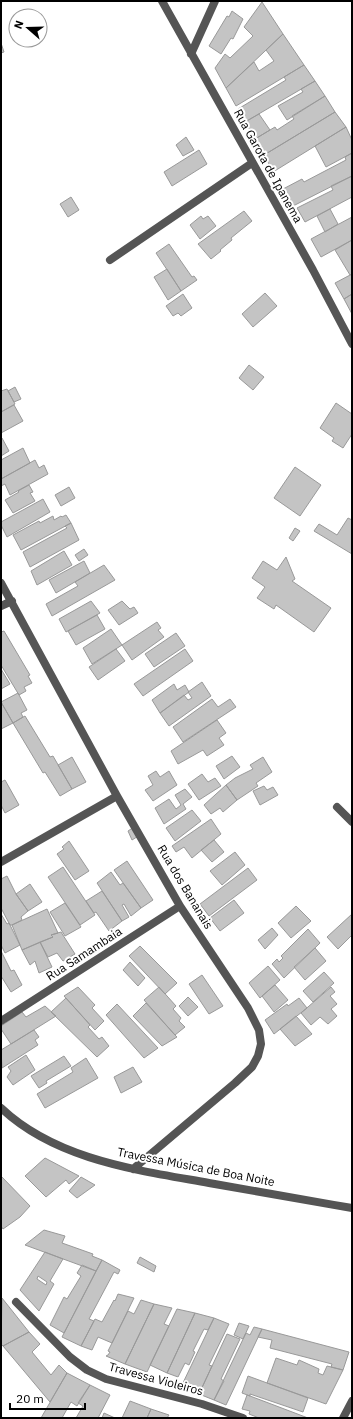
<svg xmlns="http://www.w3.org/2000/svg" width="353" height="1419" viewBox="0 0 353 1419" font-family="'IBM Plex Sans',sans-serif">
<rect width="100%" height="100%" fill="#fff"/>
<path fill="#c4c4c4" stroke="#999" fill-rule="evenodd" d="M262,2L283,34L226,88L215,68L225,54L230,58L253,36L244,27Z
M232,11L243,19L233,39L231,38L221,54L209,46L227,16L229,17Z
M283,34L304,65L236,106L226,88L254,62L259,71L274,61L266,50Z
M1,43L4,52L1,53Z
M304,65L315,81L245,122L238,109L286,80L284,77Z
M315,81L325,96L287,120L278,106L303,92L301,89Z
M325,96L335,112L264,155L255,139L275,127L277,130L294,119L292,116Z
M335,112L346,127L273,172L264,155Z
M259,114L270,130L255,139L245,122Z
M346,127L352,140V153L326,167L315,146Z
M186,137L194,150L183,156L176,145Z
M199,150L207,164L172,186L164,172Z
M352,153V176L293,206L283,189L302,179L304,182L346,160L345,157Z
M352,176V197L305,222L297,208L333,190L331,186Z
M71,197L79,210L68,217L60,204Z
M330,209L338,224L325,232L317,216Z
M244,211L252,221L231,238L232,240L220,250L221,251L211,259L198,244Z
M201,216L203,219L208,216L216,226L200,239L190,225Z
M352,217V240L321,257L311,239Z
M352,240V274L350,275L335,250Z
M169,244L192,277L194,276L197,280L181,291L156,253Z
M167,269L181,291L168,300L154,277Z
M352,274V294L344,299L335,283Z
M265,293L277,306L253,327L242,314Z
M183,294L192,308L181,316L178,313L173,316L166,306Z
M352,294V314L344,299Z
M249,365L264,377L253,390L239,378Z
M15,387L21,399L14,402L8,391Z
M7,389L15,404L1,412V391Z
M336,403L352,414V434L343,448L332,441L334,438L320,428Z
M14,405L23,421L1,433V412Z
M2,438L9,451L1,456V439Z
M23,448L30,463L1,479V460Z
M35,460L39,468L44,465L48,474L10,495L5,484L1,486V479Z
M295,467L321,485L300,516L274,498Z
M29,485L33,492L30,493L35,501L13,513L5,500L19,492L18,491Z
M69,487L75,498L61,506L55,495Z
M43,499L50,512L7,537L1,525V522Z
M66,515L71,523L21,550L13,535L39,521L40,523L53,516L54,520L61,516L62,517Z
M348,518L352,520V554L314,531L319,524L337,535Z
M71,523L79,540L30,567L23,552L67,528L65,526Z
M295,528L300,531L293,541L289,538Z
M84,549L88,555L79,561L75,555Z
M64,551L72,565L37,585L31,571Z
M286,557L295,579L292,581L331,608L314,632L276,605L274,609L257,598L265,587L252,578L263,561L277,570Z
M84,561L90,573L56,593L49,580Z
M104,565L115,580L52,616L46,604L78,586L75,582Z
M91,601L100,613L66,632L59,619Z
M122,601L130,609L134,607L138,613L119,625L108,610Z
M97,615L105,629L76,645L68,631Z
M157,622L161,628L158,630L164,637L132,660L122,645Z
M111,629L122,645L92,664L83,648Z
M4,631L30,675L28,676L32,683L24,687L26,691L19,695L1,665V632Z
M176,633L185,646L154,667L145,654Z
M116,649L125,661L98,680L89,667Z
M185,649L193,661L143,696L134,684Z
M1,669L10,684L1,689Z
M202,682L211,696L169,726L160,713L184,695L188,700L192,698L188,692Z
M174,684L177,690L185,685L189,692L160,713L152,700Z
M18,693L27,710L21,713L23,717L13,723L1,702Z
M212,699L218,707L230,699L236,707L183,742L173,727Z
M1,702L13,723L1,729Z
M25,716L50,757L53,756L72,789L60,796L45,772L43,773L13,723Z
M217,720L226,733L219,738L224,745L207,756L203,750L178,764L171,751Z
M232,756L240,767L224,779L216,766Z
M72,757L86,782L72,789L58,765Z
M263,757L272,772L256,783L258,786L237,800L226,785L235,778L253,769L250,765Z
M156,771L160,777L169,771L177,785L153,801L145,790L153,785L148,776Z
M202,774L208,782L215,778L221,786L199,800L188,784Z
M5,780L19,805L5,813L1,805V782Z
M226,785L237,800L223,812L220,808L211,814L204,805Z
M264,786L267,790L273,787L278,795L260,805L253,791Z
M185,789L192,797L183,804L186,809L164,824L155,808L169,799L176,809L181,805L175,795Z
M192,810L201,821L175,841L166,828Z
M211,819L221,834L192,858L184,847L176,852L172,846Z
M134,827L140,835L132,840L128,831Z
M214,840L224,852L212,862L201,850Z
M69,841L89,871L75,880L57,854L64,849L62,847Z
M235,852L245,865L222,885L210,871Z
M127,861L153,900L141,908L114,870Z
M63,867L95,915L80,925L48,877Z
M248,868L257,880L209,916L200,904Z
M111,872L120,885L123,883L141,908L131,916L124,904L122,905L129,917L122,921L97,883Z
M7,876L16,894L28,911L21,917L22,920L12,925H10L1,908V879Z
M30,884L42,902L28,911L16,894Z
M102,891L122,921L109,931L96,912L94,913L86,901Z
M234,900L244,913L220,931L210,918Z
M65,903L81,927L65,936L50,912Z
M296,906L311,921L291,938L278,923Z
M47,909L58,933L51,935L53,937L22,950L12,925Z
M1,914L7,924L9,923L20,945L5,953L1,945Z
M352,914V935L338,949L327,937Z
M272,928L278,935L265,949L258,940Z
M308,929L320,943L284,978L272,964L277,959L279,962L283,958L281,956Z
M61,932L75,954L63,961L57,953L48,957L40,942L53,937L51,935Z
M40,942L52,967L39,973L35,961L30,965L22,950Z
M140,946L177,983L165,994L129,956Z
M315,948L326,961L305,980L294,967Z
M1,951L11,971L14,970L22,985L11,992L1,976Z
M130,962L145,978L138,986L123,970Z
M268,966L280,980L260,998L249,983Z
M324,972L334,983L313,1002L303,991Z
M202,975L223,1006L209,1014L189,984Z
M275,985L288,1000L274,1012L262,996Z
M78,987L95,1005L92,1008L104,1021L95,1030L64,996Z
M159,987L176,1006L173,1009L181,1018L179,1021L185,1027L175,1035L144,1000Z
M331,987L335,992L330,996L337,1004L331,1009L337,1016L328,1024L320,1017L311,1025L301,1013Z
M188,997L198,1007L188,1016L179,1006Z
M66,998L90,1025L88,1027L99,1039L102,1037L109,1046L97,1057L51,1012Z
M299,998L307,1008L274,1034L265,1020L287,1004L288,1006Z
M146,1003L175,1035L177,1037L162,1046L133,1016Z
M117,1004L158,1048L144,1058L106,1015Z
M45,1006L56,1016L11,1044L1,1029V1026L22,1012L26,1017Z
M296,1016L312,1034L295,1046L280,1029Z
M34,1030L39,1037L35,1040L38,1045L2,1068L1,1050Z
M26,1055L35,1070L13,1085L7,1077L11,1071L8,1067Z
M64,1056L71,1066L46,1081L47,1083L39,1088L31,1076Z
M86,1058L98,1078L45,1108L37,1094L73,1072L71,1068Z
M133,1067L142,1082L121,1093L114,1077Z
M45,1158L79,1176L69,1184L66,1180L46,1197L25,1176Z
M1,1176L30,1206L20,1217L3,1229L1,1226Z
M81,1177L95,1185L77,1198L69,1191Z
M44,1230L65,1236L62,1243L93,1254L92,1256L102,1260L96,1271L25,1245Z
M45,1252L63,1259L50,1281L54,1284L39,1311L20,1290ZM38,1276L47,1282L46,1285L37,1279Z
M140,1257L156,1266L154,1272L137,1263Z
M102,1260L120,1270L118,1274L114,1272L89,1319L94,1321L81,1346L62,1337Z
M82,1265L96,1271L64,1333L50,1325L64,1297L67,1299L81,1276L77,1273Z
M118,1294L134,1298L112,1343L98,1337L92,1350L81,1346L95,1319L102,1322L114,1300L115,1301Z
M2,1298L29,1332L3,1346L1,1344Z
M141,1300L154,1304L125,1364L106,1356L108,1355L110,1352L108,1351L128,1311L134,1314Z
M154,1304L172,1308L164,1324L169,1326L147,1372L125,1364Z
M177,1309L195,1313L167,1373L150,1365Z
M195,1313L214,1318L208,1330L204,1329L193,1351L195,1352L189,1365L185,1363L178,1377L167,1373Z
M214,1318L229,1324L209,1365L212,1366L199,1394L181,1387Z
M239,1323L249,1326L243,1339L234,1335Z
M254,1327L262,1329L226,1405L214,1400L246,1333L250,1335Z
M262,1329L349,1352L343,1370L331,1367L332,1364L270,1348L272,1340L258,1337Z
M29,1332L40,1344L32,1352L51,1375L59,1365L67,1373L50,1402L3,1346Z
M227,1334L240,1339L221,1379L224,1381L214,1400L199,1394Z
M276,1358L297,1365L299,1360L319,1369L318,1373L323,1375L327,1366L343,1370L326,1404L267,1383Z
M67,1373L90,1385L77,1406L71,1402L62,1418H41Z
M248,1376L308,1398L303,1412L250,1394V1396L242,1393Z
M90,1385L110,1395L98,1418H76L83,1406L78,1403Z
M247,1395L250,1396L308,1418H259L249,1414L250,1411L242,1409Z
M130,1401L151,1409L147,1418H122Z
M151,1409L169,1415L167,1418H147Z
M104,1413L115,1418H102Z"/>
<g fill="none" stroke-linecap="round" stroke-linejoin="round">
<path stroke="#555" stroke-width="8" d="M337,807L352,822
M16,1302L70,1357L87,1370L106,1379L202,1404L243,1418"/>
<path stroke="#555" stroke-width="8" d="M162,1L313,270L352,344
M191,54L215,1
M110,260L252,163
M1,583L117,796L180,906L248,1008L259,1030L261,1044L258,1056L252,1067L235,1083L133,1169
M1,606L12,601
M1,862L117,796
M1,1021L180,906
M1,1108C56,1160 137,1170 209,1183C256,1191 304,1200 352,1208
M343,1418L352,1401"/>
</g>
<g text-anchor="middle" stroke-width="4" stroke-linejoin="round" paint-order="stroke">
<g font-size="12" fill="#000" stroke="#fff">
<text transform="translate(268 166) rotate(61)" y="4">Rua Garota de Ipanema</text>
<text transform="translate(185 887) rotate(59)" y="4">Rua dos Bananais</text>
<text transform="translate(84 954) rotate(-33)" y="4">Rua Samambaia</text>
<text transform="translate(196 1167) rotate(11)" y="4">Travessa Música de Boa Noite</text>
<text transform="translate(156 1379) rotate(15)" y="4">Travessa Violeiros</text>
</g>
</g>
<rect width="353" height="1419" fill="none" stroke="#000000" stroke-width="4"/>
<g transform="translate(28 28) rotate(290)"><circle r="19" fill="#ffffff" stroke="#999999"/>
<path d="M0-3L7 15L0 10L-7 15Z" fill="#000000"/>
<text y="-6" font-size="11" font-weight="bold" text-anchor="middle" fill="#000000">N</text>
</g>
<path d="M10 1403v6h75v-6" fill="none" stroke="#000000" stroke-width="2"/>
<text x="16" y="1403" font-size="12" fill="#000000" stroke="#ffffff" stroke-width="3" paint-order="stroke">20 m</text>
</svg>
